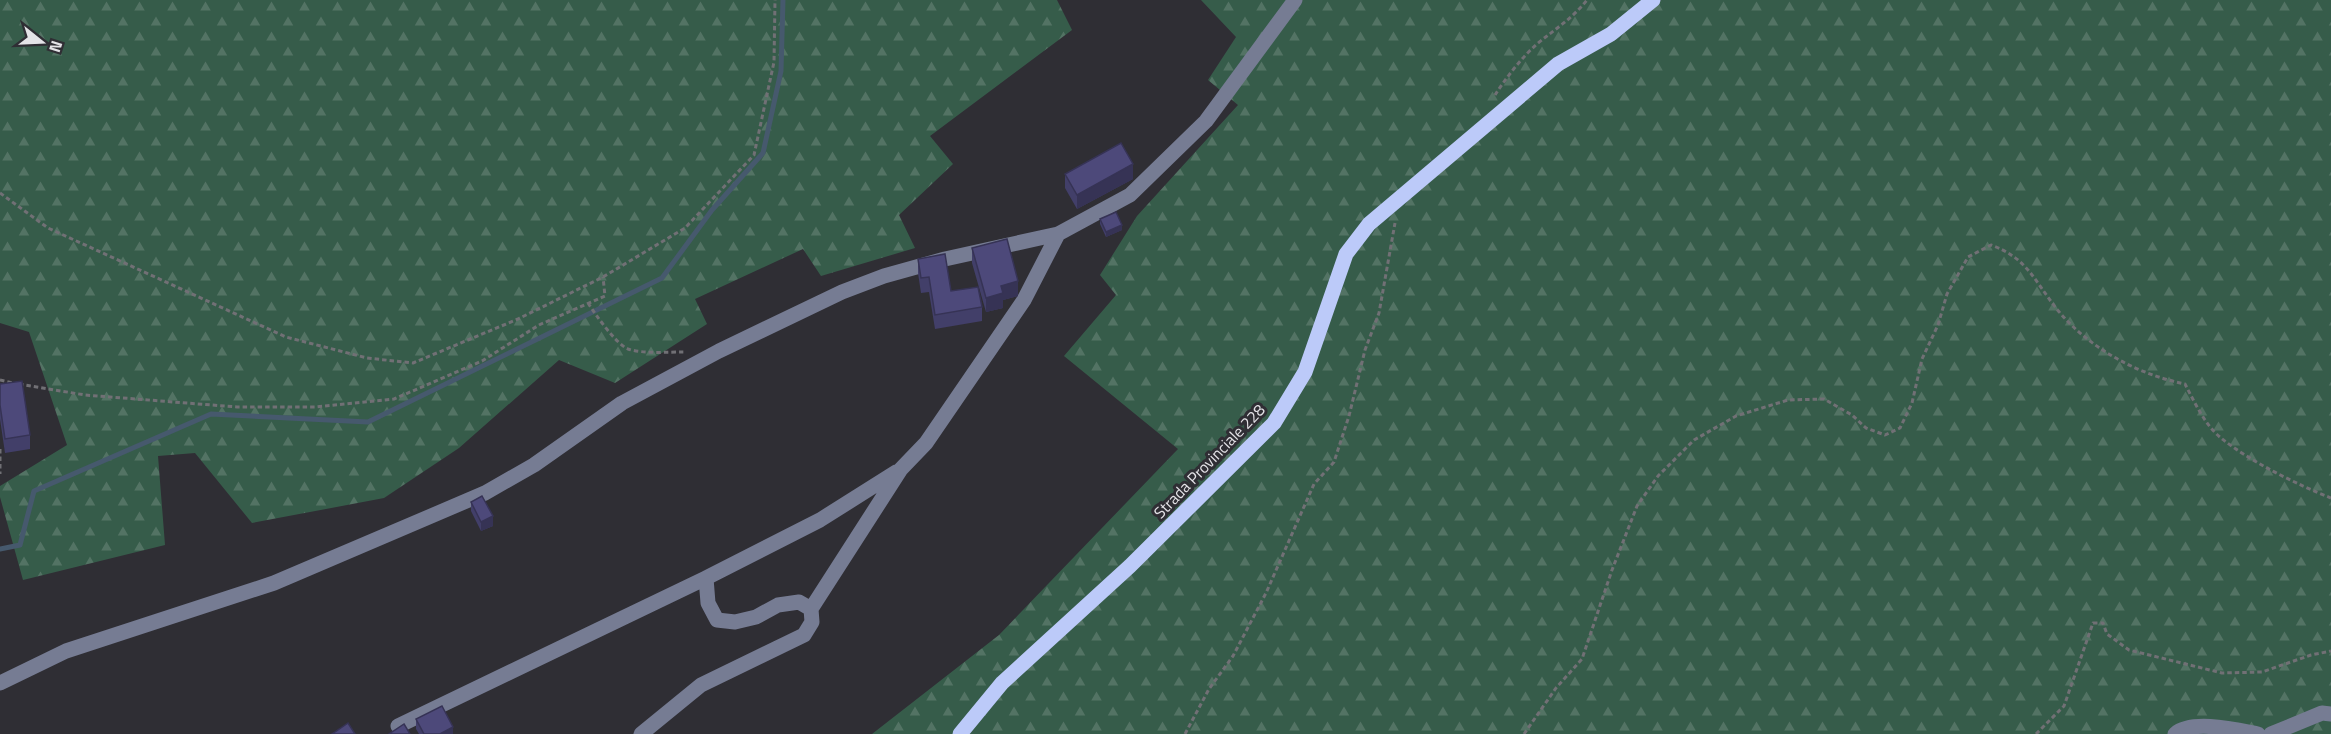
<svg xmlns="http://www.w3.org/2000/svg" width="2331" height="734" viewBox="0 0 2331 734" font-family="'Titillium Web',sans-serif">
<defs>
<pattern id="forest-firs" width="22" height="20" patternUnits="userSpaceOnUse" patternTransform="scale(1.5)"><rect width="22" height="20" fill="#365c4a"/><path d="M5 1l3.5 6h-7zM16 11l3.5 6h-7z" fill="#537364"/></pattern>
</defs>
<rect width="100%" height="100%" fill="#2f2e34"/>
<path fill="url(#forest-firs)" d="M0,0H1057L1072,30L930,136L953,164L899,215L915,248L821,276L803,249L695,299L707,324L615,383L559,360L459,448L384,498L252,523L195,453L158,456L165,545L23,580L0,497V486L67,445L29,332L0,323Z
M1201,0H1645L1365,221L1301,370L1270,420L954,734H872L999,635L1178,449L1064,356L1116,295L1100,275L1137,216L1238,105L1208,80L1236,37Z
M1661,0H2331V734H967L1006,686L1278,426L1350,256L1372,228L1561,69L1614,39Z"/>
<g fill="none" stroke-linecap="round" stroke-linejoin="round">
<path stroke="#46596d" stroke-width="5" d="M0,549L20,545L34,491L211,414L368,422L662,278L712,210L763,153L781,71L783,0"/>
<path stroke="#717075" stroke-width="3" stroke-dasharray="4.5 3" stroke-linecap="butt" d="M1495,95C1506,78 1522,57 1537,44C1556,28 1571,20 1587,0
M0,193L48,228L286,337L367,358L413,363L518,319L603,277L685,228L754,155L774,62L775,0
M588,303C595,314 616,344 628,349C643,354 668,352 684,352
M0,380L13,383
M19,384L85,395L237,407H315L394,399L482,361L539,325L605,296L603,277
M0,449V474
M1185,734L1209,689L1233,656L1266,593L1314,484L1334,462L1349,416L1365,350L1379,313L1395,223
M1524,734L1556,688L1582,659L1612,570L1637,506L1658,476L1694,440L1736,416L1788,400L1824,399L1852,415L1866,428L1885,435L1900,428L1912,403L1922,359L1938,325L1947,294L1968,257L1991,245C2027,258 2034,280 2056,308C2087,347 2136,374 2185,384C2195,403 2205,425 2221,438C2249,461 2298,485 2331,498
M2036,734L2064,706L2093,623H2103L2107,634L2129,650L2222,673L2262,672L2311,655L2331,651"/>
<path stroke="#767c93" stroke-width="15" d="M811,609L799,602L778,605L756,617L735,622L717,620L708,603L706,578L820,520L896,472
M0,683L66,651L274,583L485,493L534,465L622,403L719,351L842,292L884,276L945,259L1058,234L1130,195L1206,121L1295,0
M398,726L706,578
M641,734L701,685L804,635L812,622L811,609L901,469L926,443L1024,300L1058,234
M2175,734C2192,719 2237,730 2258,734
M2271,734L2322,713L2331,714"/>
<path stroke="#bccaf9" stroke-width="15" d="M960,734L1002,683L1130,566L1274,423L1305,372L1346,254L1369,224L1558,64L1611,34L1653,0"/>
</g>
<path fill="#423f69" d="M1065,174L1133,179L1077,209L1065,188Z
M1100,219L1122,230L1106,237L1100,224Z
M972,248L1018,296L1003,300V308L986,312L972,263Z
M918,259L951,291L982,307V321L935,329L929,292L921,293L918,273Z
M0,384L30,435V449L5,453L0,419Z
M471,502L493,526L481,531L471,511Z
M416,719L453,734H419L416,729Z"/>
<path fill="#363355" d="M1133,164V179L1077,209V195Z
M1122,225V230L1106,237V232Z
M1018,281V296L1003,300V308L986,312V298L1001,286Z
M493,516V526L481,531V522Z
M453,727V734H440Z"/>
<path fill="#4d497a" stroke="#363355" stroke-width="1.5" d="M1121,143L1133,164L1077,195L1065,174Z
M1116,212L1122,225L1106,232L1100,219Z
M1007,239L1018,281L1001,286L1003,293L986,298L972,248Z
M945,254L951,291L978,287L982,307L935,315L929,277L921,278L918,259Z
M22,381L30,435L5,439L0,405V384Z
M482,496L493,516L481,522L471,502Z
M442,706L453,727L440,734H424L416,719Z
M348,723L355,734H332Z
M404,724L410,734H389Z"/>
<g text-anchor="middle" stroke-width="6" stroke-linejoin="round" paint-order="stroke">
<g font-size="16" fill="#e4e3e7" stroke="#2f2e34">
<text transform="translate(1209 461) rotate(-46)" y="6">Strada Provinciale 228</text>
</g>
</g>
<g transform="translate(42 42) rotate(108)" stroke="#2f2e34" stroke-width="4.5" paint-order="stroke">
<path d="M0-4.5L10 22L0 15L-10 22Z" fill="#e4e3e7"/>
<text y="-9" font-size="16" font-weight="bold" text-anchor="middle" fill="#e4e3e7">N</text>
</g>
</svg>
